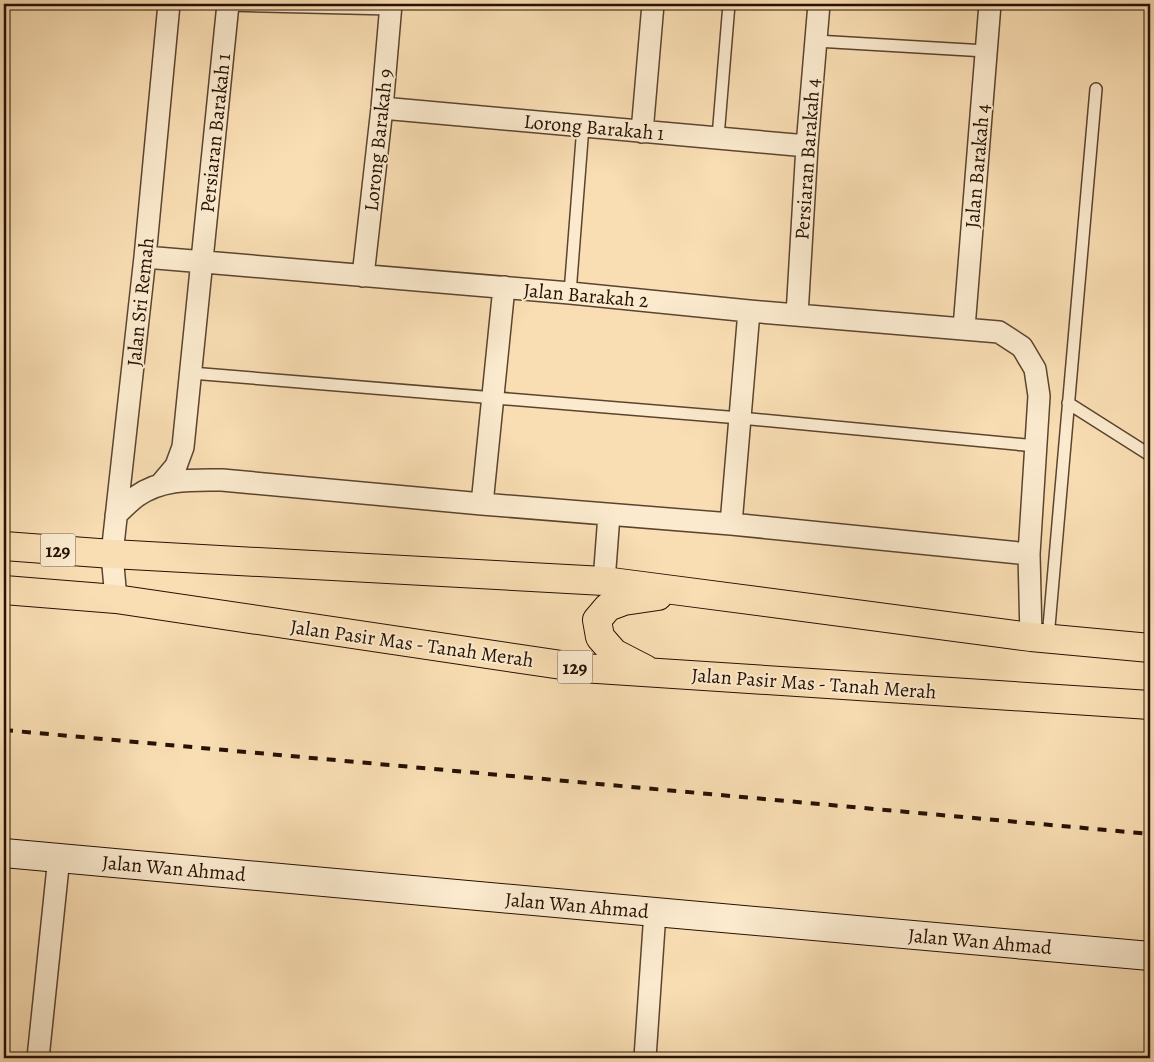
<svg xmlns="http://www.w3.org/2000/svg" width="1154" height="1062" viewBox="0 0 1154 1062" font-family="Alegreya,serif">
<rect width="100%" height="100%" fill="#f9deb3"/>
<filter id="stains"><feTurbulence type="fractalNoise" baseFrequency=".004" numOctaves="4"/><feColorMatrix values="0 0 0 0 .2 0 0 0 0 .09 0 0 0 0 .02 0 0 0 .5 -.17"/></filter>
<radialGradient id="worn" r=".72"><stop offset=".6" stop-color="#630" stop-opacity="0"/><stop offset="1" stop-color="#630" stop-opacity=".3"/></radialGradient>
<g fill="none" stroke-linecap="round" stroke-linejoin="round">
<defs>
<path id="lane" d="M228,5L391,9
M816,41L986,51
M718,137L729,4
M570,293L583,126
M191,373L740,418L1036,446
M1068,403L1150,455
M1048,638L1096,89"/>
<path id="street" d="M382,108L807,146
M642,132L653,4
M145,257L570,293L749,311L999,332L1022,347L1035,369L1039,396L1029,554L1031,637
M363,276L382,108L391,4
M797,315L807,146L819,4
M964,328L990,4
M160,485L176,466L183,447L228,4
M482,504L504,287
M116,515C123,508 130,501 137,496C162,478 193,480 222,480L482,504L731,524L1029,554
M731,524L749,311
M604,581L609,515
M116,599L112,554L145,257L169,4
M38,1058L59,857
M645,1058L655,912"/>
<path id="secondary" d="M4,853L655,912L1150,956"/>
<path id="primary" d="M4,546L112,554L604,581L1031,637L1150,648
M4,590L116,599L582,668L1150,705
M645,669L614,653L600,637L597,620L608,607L624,601L658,596"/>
</defs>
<use href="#lane" stroke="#5b442f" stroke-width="14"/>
<use href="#street" stroke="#5b442f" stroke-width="24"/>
<use href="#secondary" stroke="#261103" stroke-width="30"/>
<use href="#primary" stroke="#261103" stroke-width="30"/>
<use href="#lane" stroke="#fbeace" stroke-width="11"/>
<use href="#street" stroke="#fbeace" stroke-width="21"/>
<use href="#secondary" stroke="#fbeace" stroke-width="28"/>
<use href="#primary" stroke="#f9deb3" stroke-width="28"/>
<path stroke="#261103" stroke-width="4" stroke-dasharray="9 9" stroke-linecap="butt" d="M4,730L1150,834"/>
</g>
<g text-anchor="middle" stroke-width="4" stroke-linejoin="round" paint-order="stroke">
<g fill="#fbeace" stroke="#665240" stroke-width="1">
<rect x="40.5" y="533.5" width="35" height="33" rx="4"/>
<rect x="557.5" y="650.5" width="35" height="33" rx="4"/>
</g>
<g font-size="19" font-weight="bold" fill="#261103">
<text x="58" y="557">129</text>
<text x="575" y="674">129</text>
</g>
<g font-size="20" fill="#261103" stroke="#fbeace">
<text transform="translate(594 127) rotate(5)" y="7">Lorong Barakah 1</text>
<text transform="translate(215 133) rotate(-84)" y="7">Persiaran Barakah 1</text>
<text transform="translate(378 140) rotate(-84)" y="7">Lorong Barakah 9</text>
<text transform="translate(807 159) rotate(-86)" y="7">Persiaran Barakah 4</text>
<text transform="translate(977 166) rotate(-85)" y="7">Jalan Barakah 4</text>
<text transform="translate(586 295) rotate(5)" y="7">Jalan Barakah 2</text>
<text transform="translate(140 302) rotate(-84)" y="7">Jalan Sri Remah</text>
<text transform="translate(412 643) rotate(8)" y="7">Jalan Pasir Mas - Tanah Merah</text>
<text transform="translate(814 683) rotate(4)" y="7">Jalan Pasir Mas - Tanah Merah</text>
<text transform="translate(174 868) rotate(5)" y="7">Jalan Wan Ahmad</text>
<text transform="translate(577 905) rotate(5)" y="7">Jalan Wan Ahmad</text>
<text transform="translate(980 941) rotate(5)" y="7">Jalan Wan Ahmad</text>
</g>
</g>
<rect width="1154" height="1062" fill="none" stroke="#f9deb3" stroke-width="20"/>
<rect x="5" y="5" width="1144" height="1052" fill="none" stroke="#261103" stroke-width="2.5"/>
<rect x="10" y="10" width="1134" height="1042" fill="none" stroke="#261103"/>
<rect width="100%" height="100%" filter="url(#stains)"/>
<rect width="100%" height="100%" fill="url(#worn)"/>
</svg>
